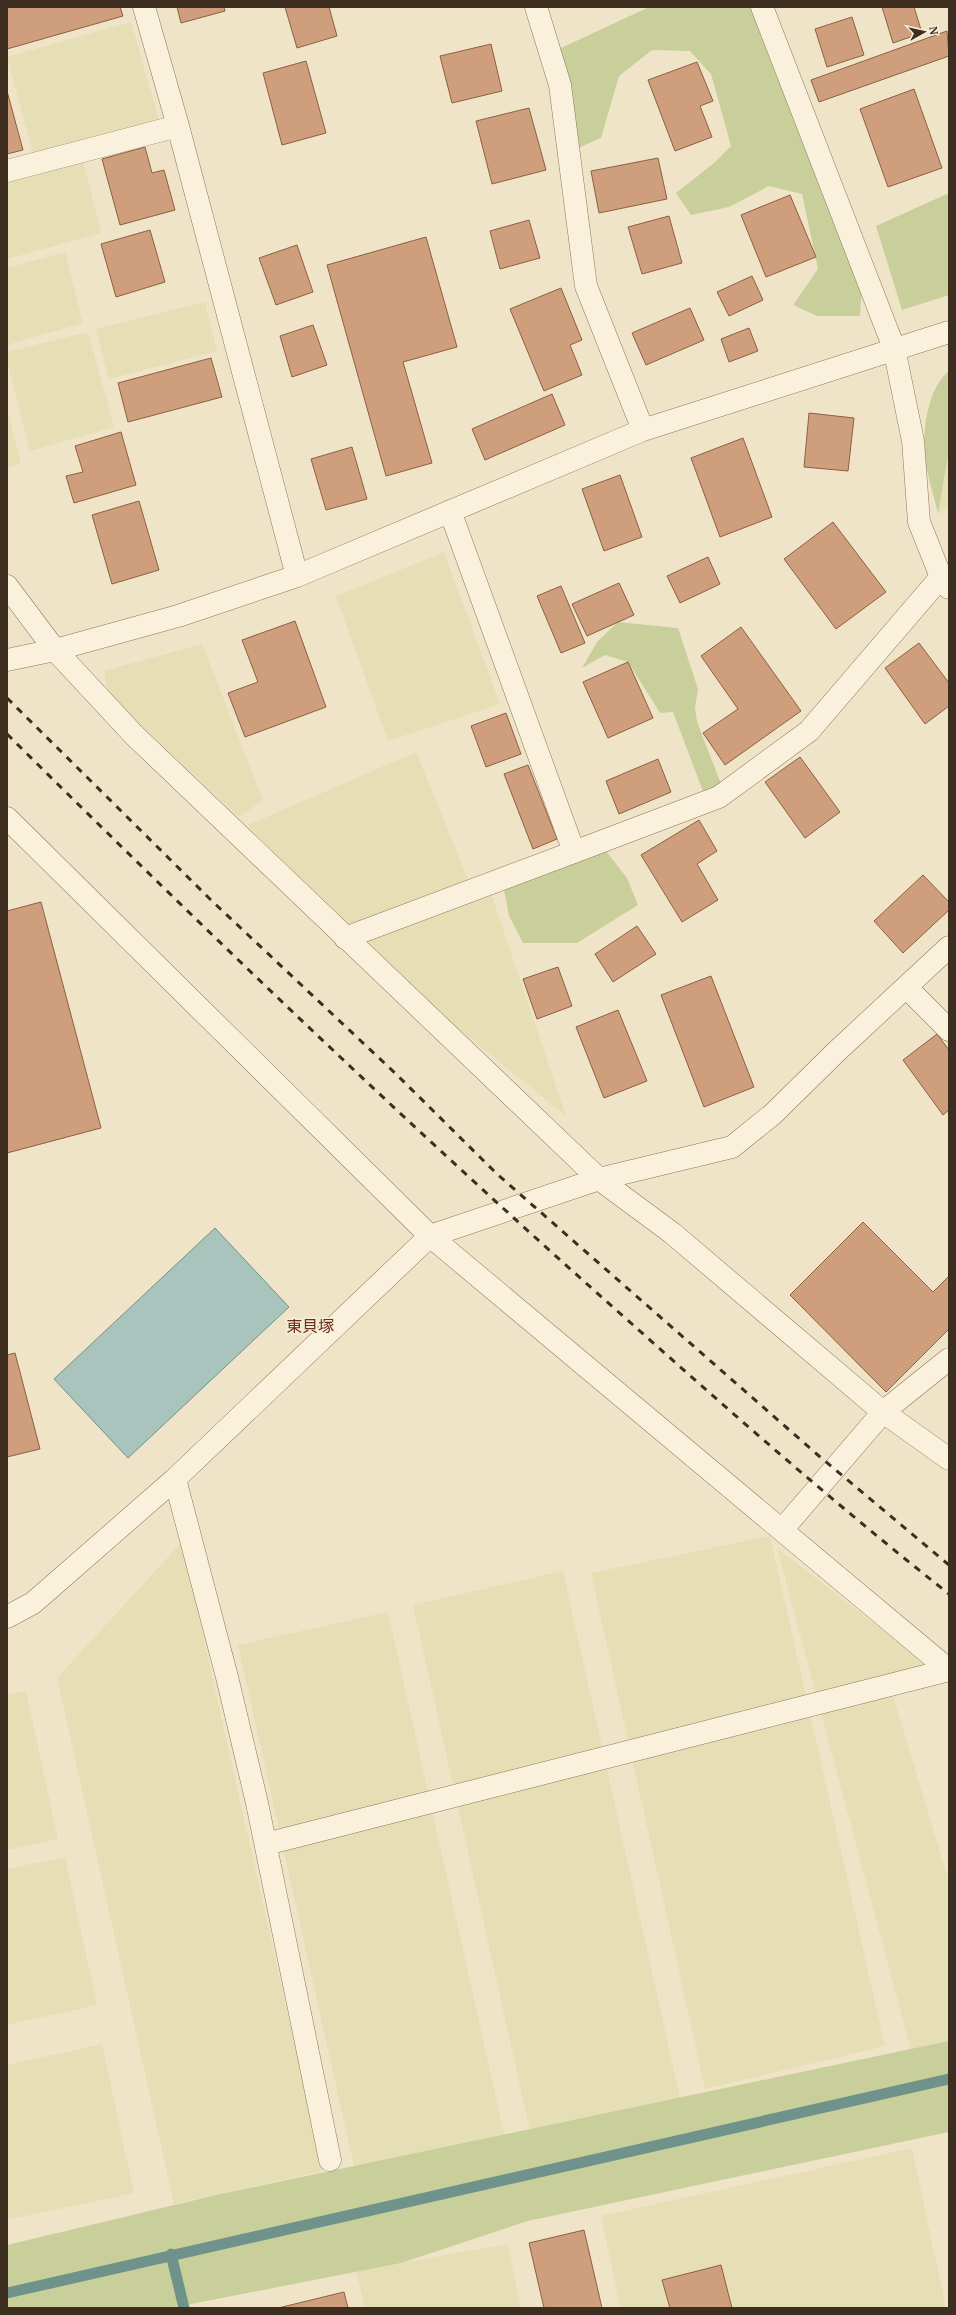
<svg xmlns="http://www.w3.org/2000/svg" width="956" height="2315" viewBox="0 0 956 2315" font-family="'PT Serif','Noto Sans JP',serif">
<rect width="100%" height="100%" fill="#f0e4c8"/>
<path fill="#e6deb5" d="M131,22L162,131L81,152L101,233L7,259V171L36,164L7,57Z
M65,252L83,323L7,345V268Z
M205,302L217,351L109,379L96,329Z
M88,332L114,427L30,451L7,362V352Z
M7,408L21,464L7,468Z
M949,450V506L938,514Z
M444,552L500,704L388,741L336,596Z
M202,644L263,800L239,817L109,696L104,671Z
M416,752L472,889L488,884L566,1116L341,933L248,825Z
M770,1536L885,2046L705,2089L591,1573Z
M182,1542L323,2171L174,2204L57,1678Z
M777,1548L927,1665L887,1676L949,1882V2044L912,2054Z
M563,1571L680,2098L530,2131L413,1605Z
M388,1612L505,2138L355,2171L238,1645Z
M26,1691L58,1839L7,1850V1695Z
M65,1857L97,2005L7,2025V1869Z
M102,2044L134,2193L7,2220V2065Z
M912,2148L946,2308H620L601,2216Z
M508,2244L521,2308H365L356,2271Z"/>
<path fill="#c9cf9b" d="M649,7H754L863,268L860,316H817L793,305L818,269L802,194L769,186L729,207L691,215L676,193L714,163L731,146L711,74L690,51L652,50L619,76L601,138L569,152L559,49Z
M949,193V295L902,310L876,226Z
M949,371V450L938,514C934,495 927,476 925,457C922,431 928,387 949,371Z
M618,622L678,628L698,689L695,708L697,722L725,794L707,802L673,712L660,713L628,662L605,655L582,668L597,642Z
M606,851L627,878L638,905L577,943H523L509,916L502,879Z
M949,2041V2132L528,2221L401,2263L171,2308H7V2245L216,2195Z"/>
<path fill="#a9c4bc" stroke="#6f938a" d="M215,1228L289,1307L128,1458L54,1379Z"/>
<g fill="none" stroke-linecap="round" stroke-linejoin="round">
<path stroke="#6f938a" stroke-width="11" d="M171,2254L184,2308
M7,2293L949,2079"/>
</g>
<path fill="#cf9f7d" stroke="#8d5f41" d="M7,7H120L123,16L7,49Z
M177,7H224L225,11L181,23Z
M285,7H329L337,36L297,48Z
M882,7H914L922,33L893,43Z
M852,17L864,55L827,67L815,29Z
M947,31L949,56L819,102L811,80Z
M491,44L502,91L452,103L440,56Z
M306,61L326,133L282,145L263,73Z
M697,62L713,101L700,106L712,137L675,151L648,80Z
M914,89L942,168L888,187L860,109Z
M7,91L23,150L7,154Z
M529,108L546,170L492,184L476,121Z
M145,147L152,173L164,170L175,210L120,225L102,159Z
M658,158L667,199L599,213L591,171Z
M790,195L816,257L766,277L741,215Z
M669,216L682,263L642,274L628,227Z
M529,220L540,258L500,269L490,231Z
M150,230L165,282L116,297L101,244Z
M426,237L457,347L403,362L432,463L386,476L327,265Z
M297,245L313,292L276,305L259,258Z
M752,276L763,300L729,316L717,292Z
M561,288L582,340L570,345L582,375L544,391L510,309Z
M690,308L704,340L646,365L632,333Z
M313,325L327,365L292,377L280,336Z
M749,328L758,351L729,362L721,339Z
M211,358L222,397L128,422L118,383Z
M552,394L565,425L485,460L472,429Z
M809,413L854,418L848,471L804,467Z
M121,432L136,485L74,503L66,476L83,472L75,446Z
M743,438L772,517L720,537L691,458Z
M352,447L367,499L326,510L311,459Z
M620,475L642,537L604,551L582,489Z
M139,501L159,570L112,584L92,515Z
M833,522L886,592L836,629L784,559Z
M708,557L720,584L680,603L667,576Z
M619,583L634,615L587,636L572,604Z
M561,586L585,643L561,653L537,596Z
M295,621L326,707L245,737L228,693L258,682L242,640Z
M741,627L801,711L725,765L703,733L738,709L701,656Z
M919,643L949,683V706L925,724L885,668Z
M628,662L653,718L608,738L583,682Z
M506,713L521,754L486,767L471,726Z
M800,757L840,812L805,838L765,782Z
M658,759L671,792L619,814L606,781Z
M528,765L557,839L533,849L504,774Z
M699,820L717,851L697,864L718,900L682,922L641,855Z
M923,875L949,902V910L903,953L874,921Z
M41,902L101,1128L7,1153V911Z
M637,926L656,954L613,982L595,954Z
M558,967L572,1006L537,1019L523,979Z
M711,976L754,1087L704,1107L661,995Z
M618,1010L647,1081L604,1098L576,1027Z
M937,1034L949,1050V1110L943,1115L903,1060Z
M863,1222L933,1292L949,1276V1329L886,1392L790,1295Z
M15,1353L40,1449L7,1457V1355Z
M584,2230L602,2308H544L529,2243Z
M721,2265L732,2308H670L662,2280Z
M344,2292L348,2308H278Z"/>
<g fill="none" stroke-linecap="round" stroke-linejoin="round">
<defs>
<path id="minor" d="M144,7L178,126L297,576
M536,7L560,85L586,286L643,430
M762,7L894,348L913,441L919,522L941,577L949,588
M7,171L178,126
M7,586L55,650L134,735L599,1179L672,1233L883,1412L949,1459
M7,660L55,650L178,616L297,576L643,430L949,332
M7,818L430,1236L949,1670
M574,852L719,797L809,731L941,577
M345,938L574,852L450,511
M906,987L949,1030
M175,1479L227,1677L257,1803L330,2160
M782,1530L883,1412L949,1359
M7,1617L33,1603L175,1479L430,1236L599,1179L732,1147L773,1114L836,1052L949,947
M266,1844L949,1670"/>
</defs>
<use href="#minor" stroke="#8d765c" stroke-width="23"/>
<use href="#minor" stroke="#faf1dc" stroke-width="22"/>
<path stroke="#3d2e20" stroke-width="3" stroke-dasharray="7 7" stroke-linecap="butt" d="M7,698L212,901L395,1073L497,1174L819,1456L949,1565
M7,734C211,936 417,1134 632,1324C735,1416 840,1508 949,1594"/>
</g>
<g text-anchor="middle" stroke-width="3.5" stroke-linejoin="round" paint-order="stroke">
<g font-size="16" fill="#6b2e1e" stroke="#f7eed8">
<text x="310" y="1332">東貝塚</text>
</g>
</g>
<rect width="956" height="2315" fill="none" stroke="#3d2e20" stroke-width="16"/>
<g transform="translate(924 32) rotate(82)" stroke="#f7eed8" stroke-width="3" paint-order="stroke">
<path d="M0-3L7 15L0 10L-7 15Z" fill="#3d2e20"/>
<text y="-6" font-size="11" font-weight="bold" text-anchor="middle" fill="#3d2e20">N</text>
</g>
</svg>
